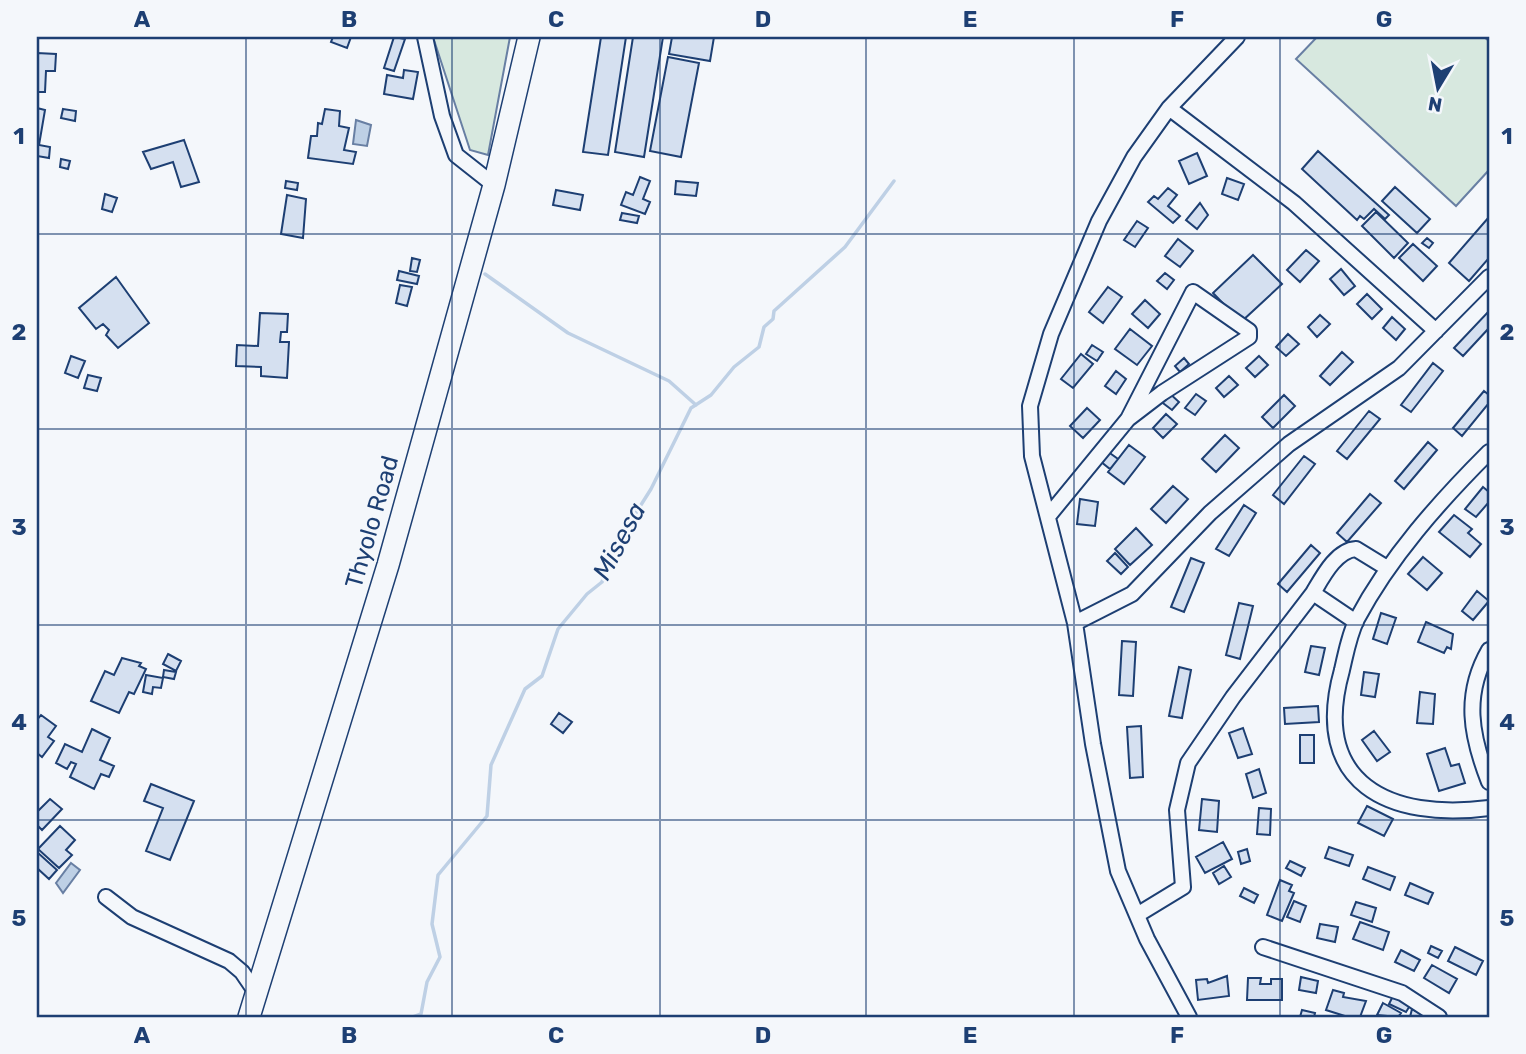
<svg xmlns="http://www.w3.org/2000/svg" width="1526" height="1054" viewBox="0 0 1526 1054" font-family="Rubik,sans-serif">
<rect width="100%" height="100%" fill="#f4f7fb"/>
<path fill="#d7e8df" stroke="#687fa3" stroke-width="2" d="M433,37H510L488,155L470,150Z
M1317,37H1484L1489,41V170L1456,206L1296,59Z"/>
<path fill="#bed0e5" stroke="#687fa3" stroke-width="2" d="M356,120L371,125L367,146L353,144Z
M71,863L80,870L63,893L56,883Z"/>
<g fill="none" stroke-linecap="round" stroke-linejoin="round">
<path stroke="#bed0e5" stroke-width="3.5" d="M485,274L568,333L669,381L696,405
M413,1017L421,1014L427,982L440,957L432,924L438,875L487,816L491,765L525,689L542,676L558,629L587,594L602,582L617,543L651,489L691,408L711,395L734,367L759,347L764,327L773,319L774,311L845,247L894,181"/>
</g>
<path fill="#d5e0f0" stroke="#1d3f73" stroke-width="2" d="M333,37H351L347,48L331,42Z
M394,37L405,39L394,71L384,68Z
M601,37H626L608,155L583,152Z
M633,37H663L644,157L615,152Z
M672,37H714L710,61L669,54Z
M37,53L56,54L55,71H46L45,92H37Z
M668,57L699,63L681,157L650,151Z
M404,70L418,72L413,99L384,94L387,75L403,78Z
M37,108L45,110L39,145L50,147L49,158L37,156Z
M63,109L76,111L75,121L61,118Z
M325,109L340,111L339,126L349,128L344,150L356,152L353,164L308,158L311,136H317L318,123L322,124Z
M184,140L199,182L181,187L173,162L151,169L143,152Z
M1318,151L1389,215L1385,219L1374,209L1364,219L1360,216L1357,220L1302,169Z
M1197,153L1207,176L1189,184L1179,161Z
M61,159L70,161L68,169L60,167Z
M640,177L650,181L643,199L650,202L645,214L621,205L626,192L633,195Z
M1227,178L1244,184L1238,200L1222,194Z
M286,181L298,183L297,190L285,188Z
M676,181L698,183L696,196L675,194Z
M1395,187L1430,219L1417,233L1382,201Z
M1168,188L1177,195L1168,206L1180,216L1173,223L1148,202L1154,196L1158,199Z
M556,190L583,195L580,210L553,205Z
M105,194L117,198L112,212L102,209Z
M287,195L306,199L303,238L281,234Z
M1200,203L1208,215L1197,229L1186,220Z
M1376,212L1408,243L1394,258L1362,226Z
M622,213L639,216L637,223L620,220Z
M1489,217V258L1469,281L1449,263Z
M1137,221L1148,228L1135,247L1124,240Z
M1427,238L1433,243L1429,248L1422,243Z
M1178,239L1193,251L1180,267L1165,256Z
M1413,244L1437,266L1423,281L1399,258Z
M1306,250L1319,261L1300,282L1287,270Z
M1253,255L1282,284L1241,322L1213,293Z
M412,258L420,260L417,272L410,271Z
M1341,269L1355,286L1344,295L1330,279Z
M399,271L419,276L417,284L397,280Z
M1165,273L1174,280L1167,289L1157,281Z
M116,277L149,323L118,348L106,335L109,330L103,324L96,329L79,308Z
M400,285L412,287L407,306L396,303Z
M1108,287L1122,297L1103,323L1089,312Z
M1367,294L1382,309L1372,319L1357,304Z
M1145,300L1160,314L1148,328L1132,314Z
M1489,311V328L1463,356L1454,348Z
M260,313L288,314L287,332H281L280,342H289L287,378L261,376V367L236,366L237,345L258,346Z
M1320,315L1330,324L1317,337L1308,327Z
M1392,317L1405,329L1396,340L1383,328Z
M1130,329L1152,346L1137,365L1115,349Z
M1288,334L1299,344L1286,356L1276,347Z
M1092,345L1103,352L1097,361L1086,354Z
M1342,352L1353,362L1330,385L1320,376Z
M1081,354L1093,364L1073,388L1061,379Z
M71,356L85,361L78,378L65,373Z
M1259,356L1268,365L1255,377L1246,368Z
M1184,358L1189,364L1180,372L1175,366Z
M1433,363L1443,371L1411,412L1401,405Z
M1116,371L1126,379L1116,394L1105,386Z
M88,375L101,378L97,391L84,388Z
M1229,376L1238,385L1224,397L1216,388Z
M1167,391L1179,402L1172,410L1159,400Z
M1484,391L1489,395V403L1462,436L1453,428Z
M1196,394L1206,401L1195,415L1185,408Z
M1284,395L1295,406L1273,428L1262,417Z
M1087,408L1100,420L1083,438L1070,426Z
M1369,411L1380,419L1347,459L1337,451Z
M1166,414L1177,424L1163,438L1153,428Z
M1225,435L1239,448L1216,472L1202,459Z
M1428,442L1437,450L1404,489L1395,481Z
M1129,445L1145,457L1124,484L1108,472Z
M1107,451L1118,459L1110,469L1100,461Z
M1304,456L1315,464L1284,504L1273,495Z
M1173,486L1188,499L1166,523L1151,509Z
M1483,487L1489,492V502L1476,517L1465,509Z
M1370,494L1381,503L1347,542L1337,533Z
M1080,499L1098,502L1095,526L1077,524Z
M1244,505L1256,513L1229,556L1216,549Z
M1454,515L1472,529L1468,533L1481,544L1470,557L1439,532Z
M1136,528L1152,545L1130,565L1115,549Z
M1311,545L1320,553L1287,592L1278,584Z
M1115,553L1128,567L1121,574L1107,561Z
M1423,557L1442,573L1427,590L1408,574Z
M1191,558L1204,563L1184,612L1171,607Z
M1477,591L1489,601L1473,620L1462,611Z
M1239,603L1253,606L1240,659L1226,655Z
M1381,613L1396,618L1387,644L1373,639Z
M1426,622L1453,634L1451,649L1447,647L1444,653L1418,642Z
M1122,641L1136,642L1133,696L1119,695Z
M1311,646L1325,648L1319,675L1305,672Z
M168,654L181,661L176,671L163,664Z
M122,658L141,663L139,666L146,669L134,694L129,692L119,713L91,701L105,671L114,675Z
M1179,667L1191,670L1182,718L1169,716Z
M164,670L176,672L174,679L163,677Z
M1364,672L1379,674L1375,697L1361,695Z
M146,675L163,678L161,688L153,687L152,694L143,692Z
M1420,692L1435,694L1433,724L1417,723Z
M1318,706L1319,722L1285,724L1284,708Z
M559,713L572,722L563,733L551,724Z
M41,715L56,726L48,737L54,741L42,757L37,753V720Z
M1141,726L1143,777L1130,778L1127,727Z
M1243,728L1252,754L1238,758L1229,733Z
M92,729L110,738L100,760L114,766L109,777L101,774L94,789L70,777L76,764L71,762L67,769L56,763L65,744L82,752Z
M1374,731L1390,752L1377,761L1362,740Z
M1300,735H1314V763H1300Z
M1445,748L1451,766L1459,764L1465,783L1439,791L1427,754Z
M1259,769L1266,793L1253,798L1246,774Z
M151,784L194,801L170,860L146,851L163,808L144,801Z
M50,799L62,809L42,830L37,825V812Z
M1202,799L1219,801L1217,832L1199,830Z
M1367,806L1393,819L1384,836L1358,823Z
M1259,808L1271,809L1270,835L1257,834Z
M60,826L75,840L66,850L72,855L59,868L38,849Z
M1223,842L1232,859L1205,873L1196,857Z
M1329,847L1353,855L1349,866L1325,858Z
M1247,849L1250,861L1241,864L1238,852Z
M37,852L57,870L49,879L37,868Z
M1290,861L1305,868L1301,876L1286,868Z
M1224,866L1231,877L1219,884L1213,873Z
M1368,867L1395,877L1390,890L1363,879Z
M1280,880L1292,885L1289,891L1294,893L1282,921L1267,915Z
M1410,883L1433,893L1428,904L1405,895Z
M1244,888L1258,895L1254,903L1240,896Z
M1294,901L1306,906L1300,922L1287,917Z
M1356,902L1376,908L1372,922L1351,915Z
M1360,922L1389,932L1383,950L1353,939Z
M1320,924L1338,927L1335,942L1317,938Z
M1431,946L1442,951L1438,958L1428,953Z
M1455,947L1483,961L1476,975L1448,961Z
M1401,950L1420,960L1414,971L1395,962Z
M1432,965L1457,979L1449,993L1424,978Z
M1227,976L1229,996L1198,1000L1196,980L1207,979L1208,983Z
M1301,977L1318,981L1316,993L1299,990Z
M1248,978H1261L1260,984H1271V979H1282V1000H1247Z
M1333,990L1344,993L1343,997L1366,1001L1360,1017H1348L1326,1010Z
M1393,996L1411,1004L1406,1012L1389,1004Z
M1383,1003L1401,1013L1398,1017L1377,1015Z
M1412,1009L1428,1017H1410Z
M1302,1010L1315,1013L1314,1017H1300Z"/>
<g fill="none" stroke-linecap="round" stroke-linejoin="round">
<defs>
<path id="minor" d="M425,37L442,116L456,155L494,185
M1169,108L1294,203L1436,331
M1489,452C1439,502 1390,557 1357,619C1349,635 1346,653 1342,670C1310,784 1390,821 1489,808
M1050,514L1128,419L1162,393L1249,337V331L1193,292L1128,419
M1356,622L1313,593C1322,578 1336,550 1356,549L1387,568
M1075,623L1132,594L1210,513L1289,444L1399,368L1489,277
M1489,650C1463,695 1471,736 1489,782
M106,897L132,917L229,961L242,972L257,994
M1137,915L1183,887L1177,810L1188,763L1233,697L1313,593
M1263,947L1402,993L1439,1017
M1189,1017L1147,939L1118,871L1093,744L1075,623L1032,456L1030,406L1051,334L1099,221L1134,157L1169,108L1237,37"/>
<path id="highway" d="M249,1017L388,565L494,185L529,37"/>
</defs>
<use href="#minor" stroke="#1d3f73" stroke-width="18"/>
<use href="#highway" stroke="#1d3f73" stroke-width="24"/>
<use href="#minor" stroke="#f4f7fb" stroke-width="14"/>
<use href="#highway" stroke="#f4f7fb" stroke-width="21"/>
</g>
<path fill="none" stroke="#1d3f73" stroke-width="2" stroke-opacity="0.55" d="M246,37V1017M452,37V1017M660,37V1017M866,37V1017M1074,37V1017M1280,37V1017M37,234H1489M37,429H1489M37,625H1489M37,820H1489"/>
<g text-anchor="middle" stroke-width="5" stroke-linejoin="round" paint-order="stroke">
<g font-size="24" fill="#1d3f73" stroke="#f4f7fb">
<text transform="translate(372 522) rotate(-74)" y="8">Thyolo Road</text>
</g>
<g font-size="26" font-style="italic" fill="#1d3f73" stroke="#f4f7fb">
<text transform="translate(619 541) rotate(-62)" y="9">Misesa</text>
</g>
</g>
<rect width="1526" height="1054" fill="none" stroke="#f4f7fb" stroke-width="77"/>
<g transform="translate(1438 88) rotate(190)" stroke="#f4f7fb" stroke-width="5" paint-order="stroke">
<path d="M0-5L12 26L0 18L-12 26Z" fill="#1d3f73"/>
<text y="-10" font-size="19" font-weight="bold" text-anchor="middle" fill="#1d3f73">N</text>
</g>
<rect x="38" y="38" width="1450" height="978" fill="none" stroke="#1d3f73" stroke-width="2.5"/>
<g font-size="23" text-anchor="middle" font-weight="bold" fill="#1d3f73">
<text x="142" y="27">A</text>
<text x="349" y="27">B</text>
<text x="556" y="27">C</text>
<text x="763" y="27">D</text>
<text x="970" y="27">E</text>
<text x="1177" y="27">F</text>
<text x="1384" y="27">G</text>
<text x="19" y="144">1</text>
<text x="1507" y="144">1</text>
<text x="19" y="340">2</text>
<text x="1507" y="340">2</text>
<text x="19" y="535">3</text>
<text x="1507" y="535">3</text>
<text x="19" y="730">4</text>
<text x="1507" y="730">4</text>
<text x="19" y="926">5</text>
<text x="1507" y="926">5</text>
<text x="142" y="1043">A</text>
<text x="349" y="1043">B</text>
<text x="556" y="1043">C</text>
<text x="763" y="1043">D</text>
<text x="970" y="1043">E</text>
<text x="1177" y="1043">F</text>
<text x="1384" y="1043">G</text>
</g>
</svg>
